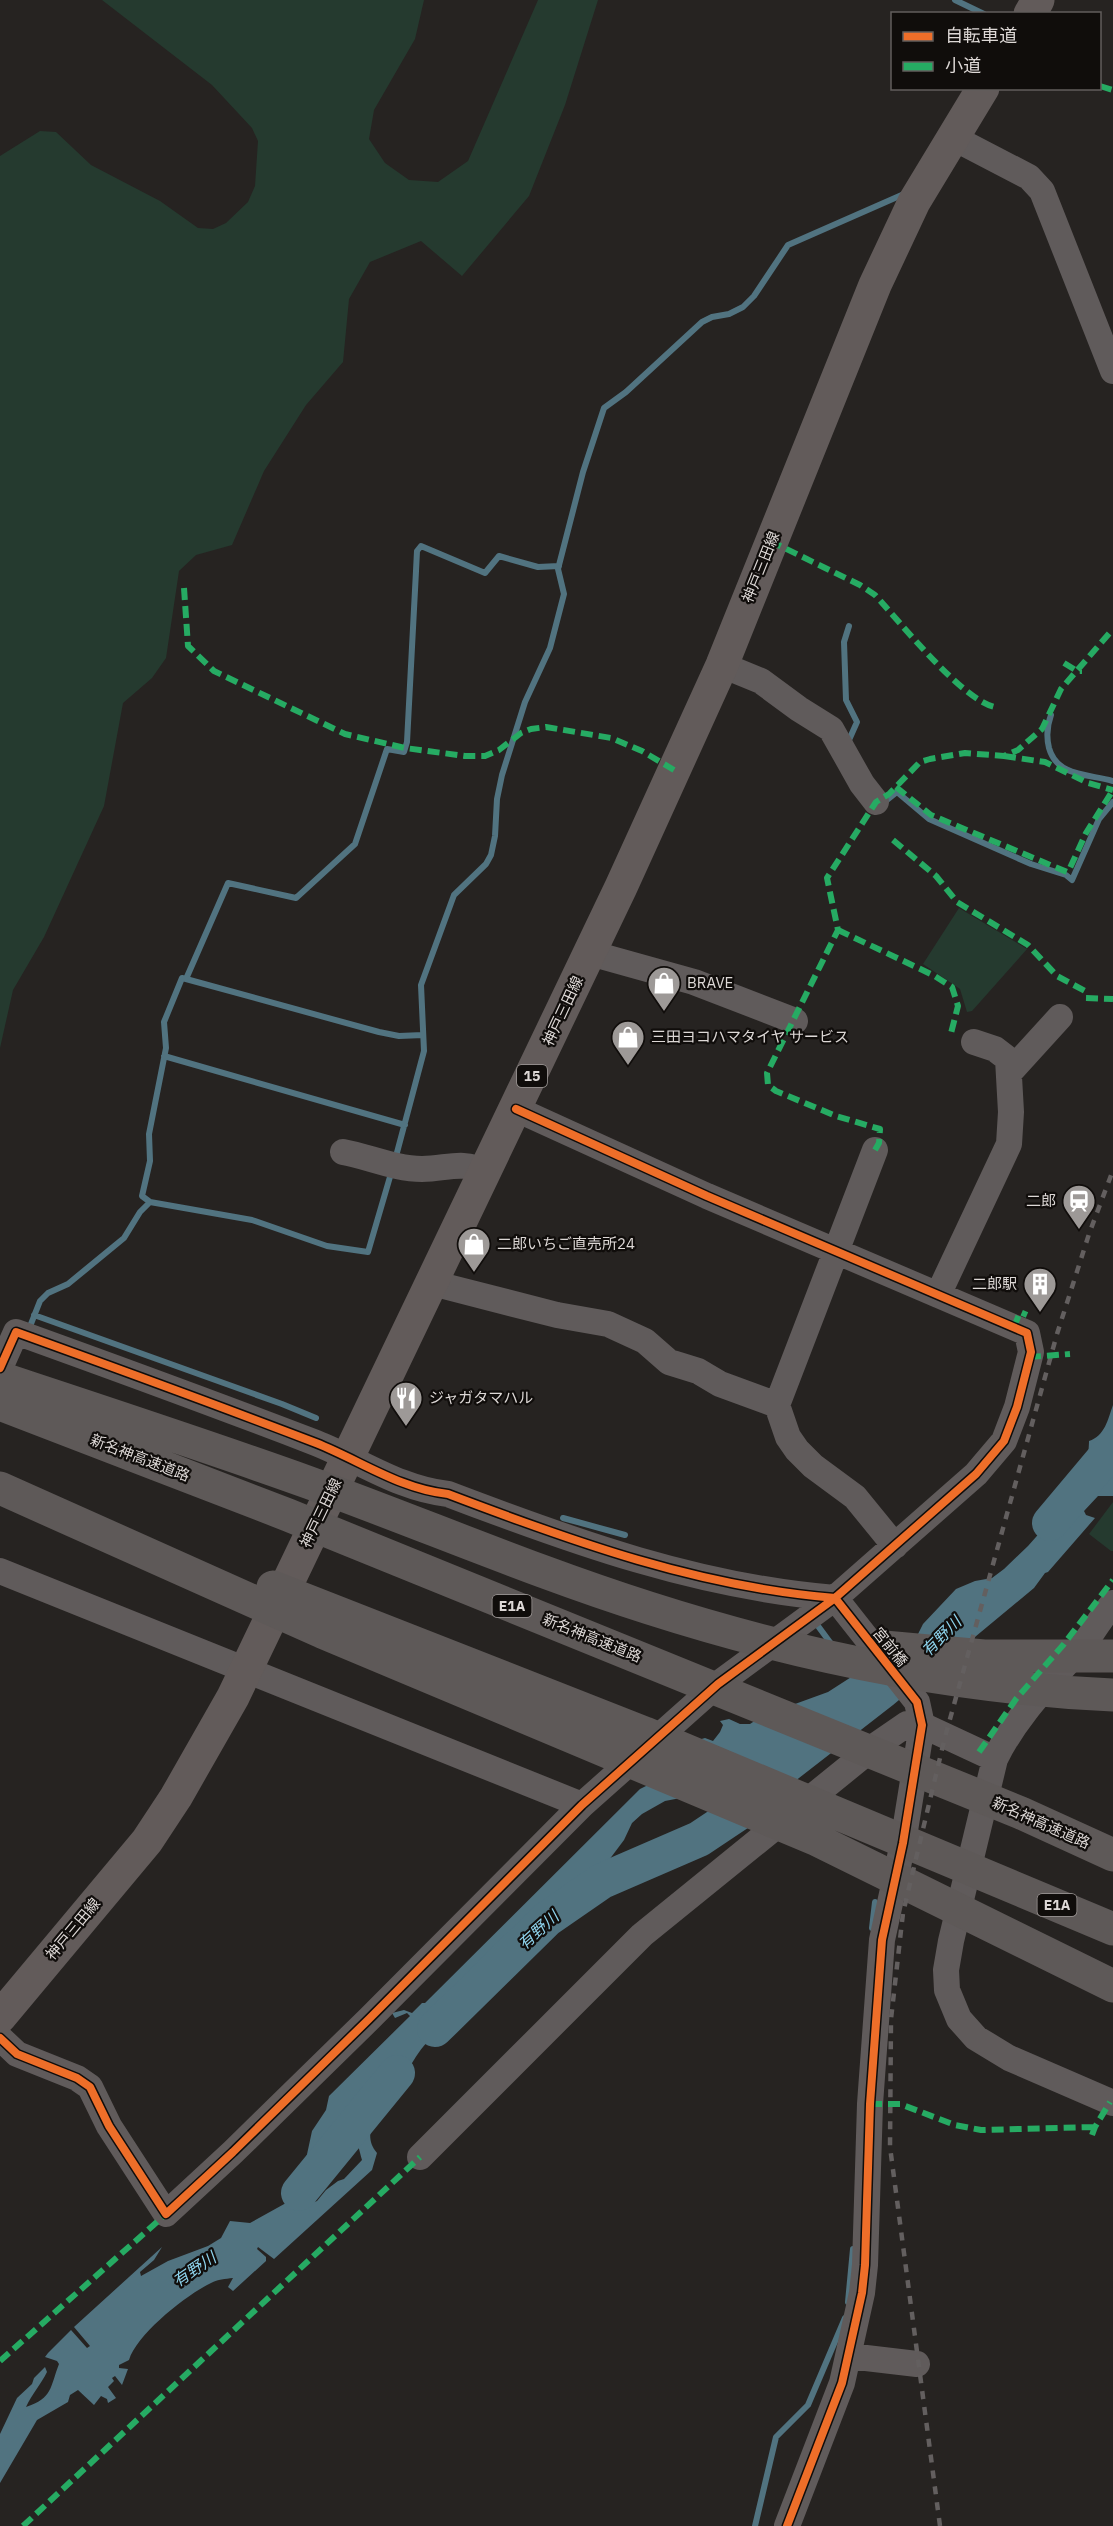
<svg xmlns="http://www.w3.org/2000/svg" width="1113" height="2526" viewBox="0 0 1113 2526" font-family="'IBM Plex Sans','Noto Sans JP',sans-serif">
<rect width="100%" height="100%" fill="#262321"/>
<path fill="#253a2f" d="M102,0H424L415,39L374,110L369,139L385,163L409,180L438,182L468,161L538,0H598L565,105L529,196L462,276L421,241L370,262L349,299L343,362L306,405L264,471L232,545L196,555L179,571L166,658L152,678L123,703L104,806L44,937L13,990L0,1048V156L40,131L56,132L91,165L160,201L198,228L213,229L226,223L248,202L255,186L258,141L252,128L212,85Z
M959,908L1027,949L972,1011L967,1012L960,989L923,964Z
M1113,1502V1551H1111L1089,1534Z"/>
<path fill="#517380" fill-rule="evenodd" d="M1113,1405V1496H1098L1084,1511L1086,1515L1095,1518L1048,1572L1045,1573L1034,1588L893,1705L781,1792L696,1795L665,1801L642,1814L632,1823L624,1840L609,1860L598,1865L490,1971L440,2031C422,2043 409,2066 401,2086L389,2090C379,2110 360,2134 377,2153L372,2170L274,2259L258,2247L257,2249L266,2257V2261L233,2291L228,2287L233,2278C225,2279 218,2279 211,2283C186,2295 137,2334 129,2360L119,2365V2368L128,2369L122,2385L115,2376L112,2378L114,2381L108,2387L116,2398L108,2403L107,2399L101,2396L94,2405L78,2390L70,2395L68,2402L37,2420L0,2483V2434L17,2398L32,2384L34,2378L45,2367L47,2372C41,2384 32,2394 26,2407C53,2398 50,2387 59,2364L57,2361L45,2357L48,2353L71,2330L87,2348L90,2346L74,2327L162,2247L154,2260L140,2272L141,2276L168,2261L208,2246L221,2238L230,2221L250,2223L286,2203L299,2191L308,2179L306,2159L312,2131L326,2110L329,2096L410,2016L407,2013L395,2018L392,2013L404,2010L412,2013L422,2003H425L640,1789L718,1750L719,1746H711L698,1740L705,1738L713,1741L720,1732L723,1725L720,1721L729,1719L740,1724H750L762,1716L828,1692L918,1634L923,1624L956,1589L975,1581L992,1578L1004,1569L1028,1546L1067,1502L1079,1485L1085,1487L1090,1480L1096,1464C1086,1458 1089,1451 1089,1441C1105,1436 1108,1419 1113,1405ZM369,2092L374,2093L373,2098L365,2104L368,2117C355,2135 356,2138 362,2160L344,2179L338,2181L326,2190L317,2201L312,2203V2198C327,2187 321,2179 325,2165C335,2133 349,2117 369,2092Z"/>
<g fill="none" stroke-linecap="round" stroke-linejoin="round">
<path stroke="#517380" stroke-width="6" d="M955,0L984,14
M849,626L844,642L846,700L857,722L849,740L850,744
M1051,715C1047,726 1046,736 1049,748C1057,777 1089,774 1113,781
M887,800L897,792L929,819L1031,864L1066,875L1072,880L1099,819L1113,802
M186,979L379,1032L399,1036L423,1035
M164,1056L405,1125
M395,1160L424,1051L421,985L454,895L486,864L491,855L495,836L497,799L502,775L525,702L550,648L564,594L558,569L583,472L604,408L626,392L702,322L712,317L729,314L743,307L754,296L788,245L904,194
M150,1202L142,1196L150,1161L149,1134L166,1048L164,1022L182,978L186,979L228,883L296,898L355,844L387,749L404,752L407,742L416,571L417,551L421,546L485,573L499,556L538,567L559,566
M34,1315L282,1404L316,1418
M29,1329L40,1301L48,1293L68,1284L124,1238L140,1212L150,1202L252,1220L327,1246L368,1252L392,1170
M563,1518L625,1535
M818,1626L832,1645
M872,1928L875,1902
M848,2302L853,2249
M755,2526L776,2437L808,2405L845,2318"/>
<path stroke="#517380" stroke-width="36" d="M1050,1523L1113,1448
M435,2029L547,1919L602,1881L699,1839L768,1793
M299,2193L397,2073"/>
<path stroke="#605b5b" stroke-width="26" d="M952,137L1029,177L1042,191L1113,371
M722,665L761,681L799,709L831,729L862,784L876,802
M590,953L694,982L795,1021
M1010,1072L1060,1017
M875,1150L777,1405L788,1437L797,1450L813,1466L855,1497L895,1546
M343,1152C369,1157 396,1169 422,1169C447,1169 461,1160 486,1172
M432,1283L557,1315L608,1324L645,1341L669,1362L698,1371L720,1384L777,1405
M938,1295L1009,1144L1011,1112L1008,1059L995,1049L974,1042
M0,1368L16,1332C116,1368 217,1405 316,1443C361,1461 400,1489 448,1494C574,1542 699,1587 835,1598L917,1702L922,1725L903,1843L882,1940L870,2104L865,2265L862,2293L842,2383L787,2526
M0,1571L582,1805
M995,1759L951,1941L946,1970L947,1990L959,2019L976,2038L1009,2058L1113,2103
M0,2038L17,2054L77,2078L90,2087L109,2126L166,2214L233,2152L369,2019L582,1805L718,1684L835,1598L976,1474L1004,1441L1017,1407L1031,1352L1027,1333L707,1196L516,1109
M420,2157L642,1935L875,1746L907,1724L922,1725L995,1759C1017,1714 1051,1682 1083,1645C1094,1631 1102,1616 1113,1603
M849,2356L917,2364"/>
<path stroke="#625b5a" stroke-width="33" d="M1030,14L1038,0
M0,2017L147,1841L176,1797L233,1697L621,887L722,665L875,285L914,202L983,88"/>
<path stroke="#5e5958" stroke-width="33" d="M0,1378C103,1412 207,1446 310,1483C423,1524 535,1572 649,1608C799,1656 956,1688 1113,1695
M0,1404L288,1515L1021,1813L1113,1855
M0,1488L322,1632L815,1839L1113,1986
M273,1587L645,1733L1113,1929
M884,1647L984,1656H1113"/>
<path stroke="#635f5f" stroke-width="4.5" stroke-dasharray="8 8" stroke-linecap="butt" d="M940,2526L890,2147L891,2019L903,1913L945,1737L1057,1334L1089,1234L1113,1170"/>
<path stroke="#26ab63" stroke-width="6" stroke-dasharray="12 6" stroke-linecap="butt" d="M1100,86L1113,90
M770,541L860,585L875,595C900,622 962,700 995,707
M184,588L188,646L214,671L345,734L405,748L465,756H485L499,750L521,733L531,729L546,727L611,738L642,751L674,770
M1064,663L1077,671H1082
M1004,756L1045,762L1088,783L1113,790
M896,787L931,815L1067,872L1070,868L1086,833L1113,790
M893,840L936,876L957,902L1028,945L1057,976L1085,991
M838,930L933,975L952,987L958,1006L950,1037
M1086,998L1113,999
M875,1150L879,1143L880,1129L836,1116L776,1091L768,1085L767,1073L838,930L827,878L876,802L889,794L920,762L930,759L965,753L1004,756L1018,750L1042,729L1061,689L1113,629
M1014,1327L1020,1312L1027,1315
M1029,1357L1070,1354
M979,1752L1016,1699L1064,1644L1113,1580
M870,2104H900L955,2125L981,2130L1095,2127
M1092,2135L1095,2127L1110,2102
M0,2361L166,2214
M23,2526L420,2157"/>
<defs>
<path id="cycleway" d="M0,1368L16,1332C116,1368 217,1405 316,1443C361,1461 400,1489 448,1494C574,1542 699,1587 835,1598L917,1702L922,1725L903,1843L882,1940L870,2104L865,2265L862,2293L842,2383L787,2526
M0,2038L17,2054L77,2078L90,2087L109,2126L166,2214L233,2152L369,2019L582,1805L718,1684L835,1598L976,1474L1004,1441L1017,1407L1031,1352L1027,1333L707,1196L516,1109"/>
</defs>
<use href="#cycleway" stroke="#100d0b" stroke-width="11"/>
<use href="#cycleway" stroke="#ee6e29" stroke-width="8"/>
</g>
<defs>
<symbol id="shop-pin" viewBox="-11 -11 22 30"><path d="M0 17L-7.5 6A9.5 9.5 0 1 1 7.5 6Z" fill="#9d9997" stroke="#100d0b"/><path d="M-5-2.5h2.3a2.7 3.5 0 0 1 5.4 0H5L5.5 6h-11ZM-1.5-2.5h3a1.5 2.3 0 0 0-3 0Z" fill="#fff"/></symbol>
<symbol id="station-pin" viewBox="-11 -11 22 30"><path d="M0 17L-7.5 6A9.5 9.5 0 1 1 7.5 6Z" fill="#9d9997" stroke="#100d0b"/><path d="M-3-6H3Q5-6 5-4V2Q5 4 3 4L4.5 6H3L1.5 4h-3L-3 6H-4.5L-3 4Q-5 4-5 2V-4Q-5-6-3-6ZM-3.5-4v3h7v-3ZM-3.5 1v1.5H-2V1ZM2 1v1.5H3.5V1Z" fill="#fff"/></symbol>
<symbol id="building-pin" viewBox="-11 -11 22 30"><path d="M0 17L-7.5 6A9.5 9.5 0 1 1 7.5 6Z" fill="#9d9997" stroke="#100d0b"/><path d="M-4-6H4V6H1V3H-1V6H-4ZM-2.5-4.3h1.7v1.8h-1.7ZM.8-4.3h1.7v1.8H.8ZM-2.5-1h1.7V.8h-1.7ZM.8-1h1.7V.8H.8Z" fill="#fff"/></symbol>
<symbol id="restaurant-pin" viewBox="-11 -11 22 30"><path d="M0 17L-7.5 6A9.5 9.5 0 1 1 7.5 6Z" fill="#9d9997" stroke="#100d0b"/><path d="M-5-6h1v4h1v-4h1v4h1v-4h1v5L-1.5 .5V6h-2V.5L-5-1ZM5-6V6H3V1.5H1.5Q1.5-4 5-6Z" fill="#fff"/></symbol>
</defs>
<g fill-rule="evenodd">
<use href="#shop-pin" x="645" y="964" width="38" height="52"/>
<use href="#shop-pin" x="609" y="1018" width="38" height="52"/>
<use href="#station-pin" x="1060" y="1182" width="38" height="52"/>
<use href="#shop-pin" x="455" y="1225" width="38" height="52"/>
<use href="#building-pin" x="1021" y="1265" width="38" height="52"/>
<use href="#restaurant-pin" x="387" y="1379" width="38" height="52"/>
</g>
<g text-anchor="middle" stroke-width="4.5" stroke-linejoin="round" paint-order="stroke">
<g fill="#100d0b" stroke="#a09b99" stroke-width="1.5">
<rect x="517" y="1065" width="30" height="22" rx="4.5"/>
<rect x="492.5" y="1595" width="39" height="22" rx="4.5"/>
<rect x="1037.5" y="1894" width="39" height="22" rx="4.5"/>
</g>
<g font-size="14" font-weight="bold" fill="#ddd8d6">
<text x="532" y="1081">15</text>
<text x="512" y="1611">E1A</text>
<text x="1057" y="1910">E1A</text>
</g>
<g font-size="15" fill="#ddd8d6" stroke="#100d0b">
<text transform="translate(761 567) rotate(-68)" y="5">神戸三田線</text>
<text transform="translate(563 1011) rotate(-65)" y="5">神戸三田線</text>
<text transform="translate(140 1458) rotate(21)" y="5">新名神高速道路</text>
<text transform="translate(321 1513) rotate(-64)" y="5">神戸三田線</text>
<text transform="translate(592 1638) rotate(22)" y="5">新名神高速道路</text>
<text transform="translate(890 1647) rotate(51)" y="5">宮前橋</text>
<text transform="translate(1041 1823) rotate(24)" y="5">新名神高速道路</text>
<text transform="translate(73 1929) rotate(-50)" y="5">神戸三田線</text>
</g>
<g font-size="15" fill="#ddd8d6" stroke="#100d0b" text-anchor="start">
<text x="687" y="988">BRAVE</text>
<text x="651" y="1042">三田ヨコハマタイヤ サービス</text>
<text x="1056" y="1206" text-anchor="end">二郎</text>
<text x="497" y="1249">二郎いちご直売所24</text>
<text x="1017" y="1289" text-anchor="end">二郎駅</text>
<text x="429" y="1403">ジャガタマハル</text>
</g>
<g font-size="16" font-style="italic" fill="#8ed3ec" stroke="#100d0b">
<text transform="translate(941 1636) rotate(-45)" y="6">有野川</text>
<text transform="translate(538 1930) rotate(-42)" y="6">有野川</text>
<text transform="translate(194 2269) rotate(-34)" y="6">有野川</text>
</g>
</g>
<rect x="891" y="12" width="210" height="78" fill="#100d0b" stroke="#625e5c" stroke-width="1.5"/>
<rect x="903" y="32" width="30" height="9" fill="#ee6e29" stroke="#625e5c" stroke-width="1.5"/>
<text x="945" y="42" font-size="18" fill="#ddd8d6">自転車道</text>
<rect x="903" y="62" width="30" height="9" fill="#26ab63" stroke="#625e5c" stroke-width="1.5"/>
<text x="945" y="72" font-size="18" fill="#ddd8d6">小道</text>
</svg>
